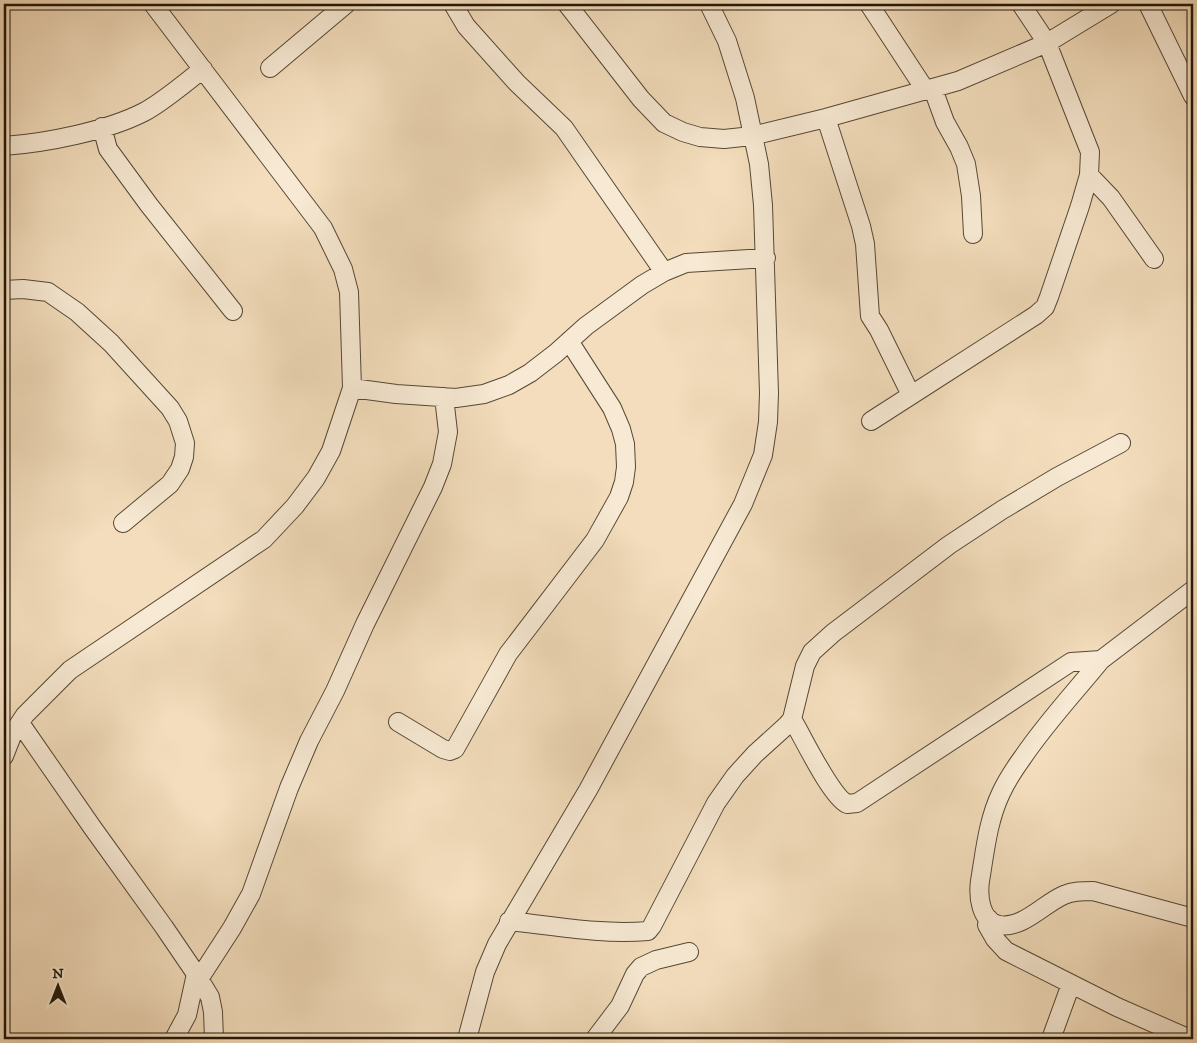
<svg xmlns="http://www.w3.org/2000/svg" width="1197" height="1043" viewBox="0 0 1197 1043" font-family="'IM FELL DW Pica',serif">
<rect width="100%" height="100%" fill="#f3ddbc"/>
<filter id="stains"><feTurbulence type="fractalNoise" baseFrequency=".004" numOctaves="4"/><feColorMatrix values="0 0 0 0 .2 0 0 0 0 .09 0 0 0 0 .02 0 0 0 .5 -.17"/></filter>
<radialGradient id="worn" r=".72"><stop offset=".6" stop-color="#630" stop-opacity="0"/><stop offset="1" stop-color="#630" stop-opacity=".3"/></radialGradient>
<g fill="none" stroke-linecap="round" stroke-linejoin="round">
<defs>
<path id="minor" d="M453,4L466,26L517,83L564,128L664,272
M567,4L641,99L664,123L683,132L700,137L724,139L752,136L826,118L958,81L1047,43L1111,4
M869,4L926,91
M1148,4L1193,96
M270,68L346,4
M933,89L945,122L959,147L966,164L971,196L973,234
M826,118L861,226L865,244L870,316L879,330L911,395
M102,127L108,149L149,205L233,311
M4,146C46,143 107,131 144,112C163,102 186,82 203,69
M1089,175L1111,198L1154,259
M4,290L23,289L48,292L77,312L111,343L170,408L178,421L185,443L184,457L180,469L170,484L123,523
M352,388L396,394L456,398L484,394L509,385L530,373L556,353L586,326L642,285L664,272L686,263L766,258
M871,421L1036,315L1045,307L1049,297L1080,206L1089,175L1090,152L1047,43L1021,4
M1101,660C1075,692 1046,723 1023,757C1015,768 1007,780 1001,793C988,820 985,851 980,881C978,896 980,921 999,925C1023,929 1043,904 1064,895C1073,891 1083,891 1093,891L1193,918
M792,719C803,737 830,795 847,804L857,803L1071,662L1101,660L1193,590
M398,722L443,749L450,751L455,749L508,654L595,540L619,497L624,482L626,467L625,444L621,429L612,408L569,341
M20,723L92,827L164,927L196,974L210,997L213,1012L214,1039
M4,756L13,733L25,715L70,670L264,539L295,506L316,478L331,451L352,388L349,292L343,269L323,228L153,4
M989,919L987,925L995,939L1006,951L1117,1007L1190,1039
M509,921C555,926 602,935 648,931L652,926L716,803L735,776L755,754L787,725L792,719L805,666L812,652L833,633L949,545L1002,510L1057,477L1121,443
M199,979L232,928L251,894L289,788L309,741L335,691L365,624L433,487L442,464L448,432L444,397
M174,1039L187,1015L196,974
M467,1039L485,972L497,944L588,790L743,504L763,455L768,422L769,393L763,205L759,164L745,98L727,41L709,4
M595,1039L620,1006L635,974L641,967L656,960L689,952
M1051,1039L1071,984"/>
</defs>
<use href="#minor" stroke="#554835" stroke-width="20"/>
<use href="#minor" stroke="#f7e9d3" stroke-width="18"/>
</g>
<rect width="1197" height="1043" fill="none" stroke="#f3ddbc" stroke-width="20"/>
<rect x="5" y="5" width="1187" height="1033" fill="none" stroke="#201608" stroke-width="2.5"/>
<rect x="10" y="10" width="1177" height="1023" fill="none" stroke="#201608"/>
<g transform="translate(58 986)" stroke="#f7e9d3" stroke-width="4" paint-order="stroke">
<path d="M0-4L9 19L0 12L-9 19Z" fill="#201608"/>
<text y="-8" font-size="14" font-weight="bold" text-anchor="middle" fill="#201608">N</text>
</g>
<rect width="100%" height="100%" filter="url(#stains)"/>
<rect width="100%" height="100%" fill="url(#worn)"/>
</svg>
